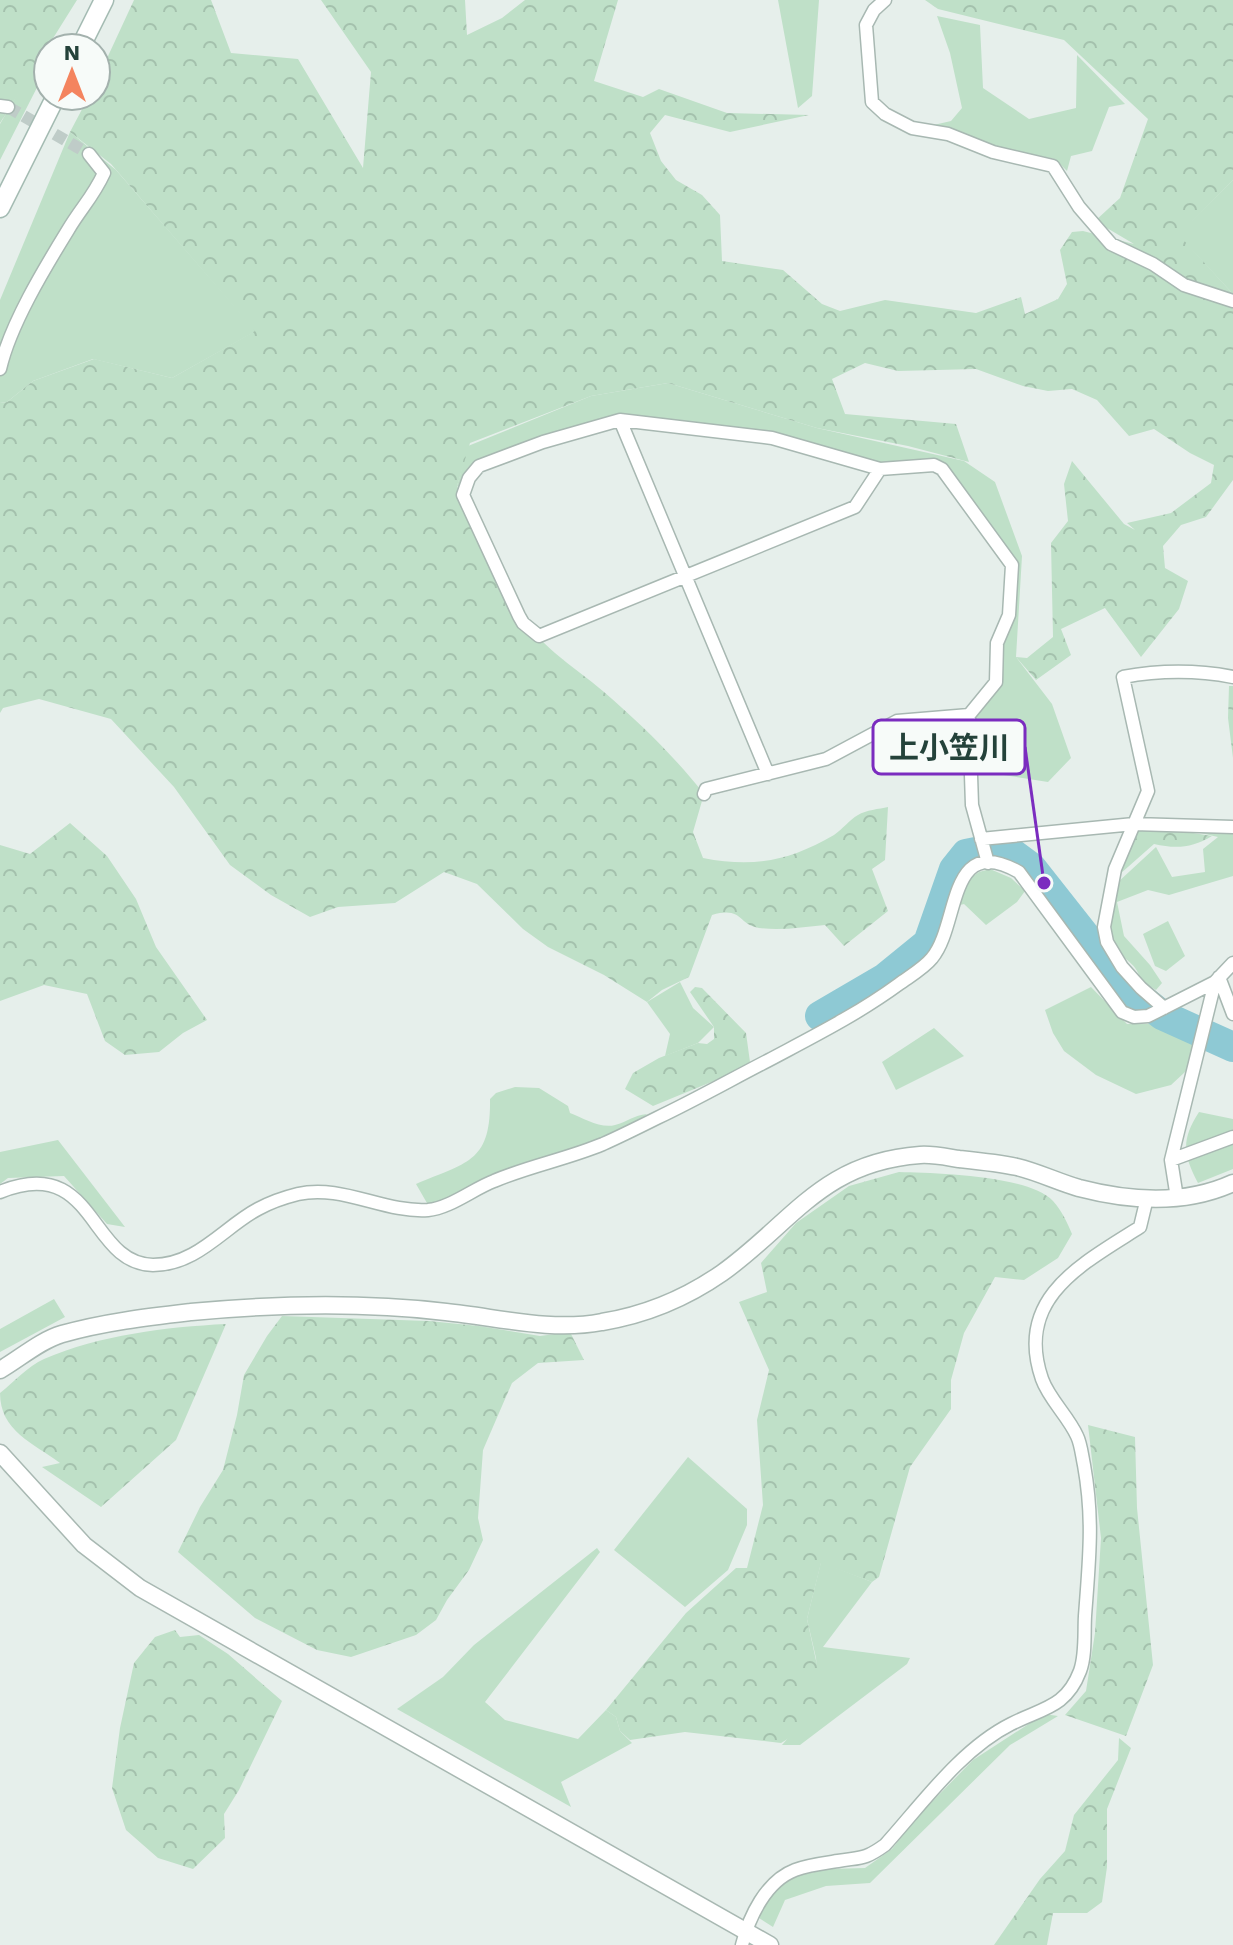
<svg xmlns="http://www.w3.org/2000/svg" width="1233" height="1945" viewBox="0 0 1233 1945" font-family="'Work Sans','Noto Sans JP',sans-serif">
<defs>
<pattern id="forest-crowns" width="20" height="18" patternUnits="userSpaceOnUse" patternTransform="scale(2)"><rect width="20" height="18" fill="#bfe0c8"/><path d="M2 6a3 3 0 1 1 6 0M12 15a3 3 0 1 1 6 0" fill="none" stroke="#a4c1ad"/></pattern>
</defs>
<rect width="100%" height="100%" fill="#e6efeb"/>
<path fill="#bfe0c8" d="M778,0H819L812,96L798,108Z
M937,16L980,25L983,88L1029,119L1076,108L1077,55L1125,104L1109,107L1092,151L1071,156L1067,171L1055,159L998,147L925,127L951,121L962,108L950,53Z
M48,53V66L0,160V124L33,67Z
M70,132L116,170L256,331L172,378L93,359L33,381L7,402L0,403V300Z
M1233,180V294L1178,235Z
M668,383L817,428L964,461L995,482L1022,556L1016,657L1052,704L1071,758L1048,782L971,770L969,715L997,682L1012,565L942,469H880L772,438L620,420L474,472L464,492L457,486L468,446L591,396Z
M1233,827V876L1169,895L1148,890L1117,902L1124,936L1150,965L1162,983L1156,990L1141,981C1136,963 1129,964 1118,951C1104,933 1114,904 1117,883L1156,847L1172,877L1205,872L1203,849L1218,837L1179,828Z
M990,869L1011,878L1025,891L1017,902L986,925L964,904L960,905L963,883L979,872Z
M1168,921L1185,956L1166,971L1155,966L1143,934Z
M680,982L693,1008L714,1027L698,1043L665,1056L670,1034L647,1002Z
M1091,987L1127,1024C1156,1023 1182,1022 1198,1050L1185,1072L1171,1085L1136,1094L1096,1075L1064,1051L1053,1033L1045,1010Z
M934,1028L964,1056L896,1090L882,1062Z
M515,1087L539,1088L568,1106L570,1113C583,1118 601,1129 615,1125C627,1122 634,1115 647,1114L630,1128L431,1210L416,1184C467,1162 491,1163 490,1099L496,1093Z
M1199,1112L1233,1119V1169L1198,1183C1183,1154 1181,1140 1199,1112Z
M58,1140L125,1227L107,1224L64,1176L8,1178L0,1184V1152Z
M54,1299L65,1317L0,1352V1329Z
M688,1457L747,1509V1525L728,1570L685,1607L614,1550Z
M597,1548L600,1552L485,1702L505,1720L578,1739L606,1710L616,1717L620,1731L632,1743L561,1782L571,1807L397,1709L443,1677L474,1645Z
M821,1562L872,1582L823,1647L910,1658L907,1664L800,1745H782L819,1702L816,1658L807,1619Z
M1044,1714L1058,1716L1010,1745L870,1883L826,1886L785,1900L773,1927L759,1918L771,1895L792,1877L828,1869L865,1868L892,1849L917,1817L973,1760Z"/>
<path fill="url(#forest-crowns)" d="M0,0H77L0,123Z
M134,0H211L231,53L298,59L363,168L371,72L321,0H465L467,35L502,18L525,0H618L594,81L643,97L659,89L727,113L809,115L730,132L665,115L650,133L661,161L676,180L702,195L720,215L722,261L783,270L822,304L840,311L885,300L976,313L1021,297L1025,314L1058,299L1067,284L1060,250L1072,232L1083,231L1134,244L1095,221L1120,198L1148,119L1064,40L938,9L925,0H1233V180L1179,235L1233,294V480L1206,517L1181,525L1163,546L1165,568L1188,581L1179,609L1141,657L1105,608L1061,629L1071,655L1036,680L1016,657L1027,658L1053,637L1051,543L1068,521L1064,484L1072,461L1124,524L1135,530L1127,523L1171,513L1211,483L1214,465L1190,453L1154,429L1129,436L1097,400L1072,389L1048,391L1023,386L976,369L898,371L865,363L832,379L845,414L956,424L969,462L908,446L817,428L668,383L591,396L470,443L457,486L518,620C532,630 542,642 555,653C571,667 588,678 604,692C640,723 674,756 704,794L693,832L703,858C754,868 789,861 834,835C843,829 849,820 858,815C866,810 879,809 888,807L885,860L872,869L888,911L844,946L825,925C804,927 781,931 759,928C738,925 743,906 712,915L689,977L662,990L647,1002L604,975L548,947L523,929L477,884L444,872L395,903L338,907L310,917L271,895L230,865L174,787L111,719L39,699L3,708L0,713V403L7,402L33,381L94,359L172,378L255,331L111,164L70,132L89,96H96V82Z
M1229,686H1233V758L1228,718Z
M70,823L107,856L136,899L156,947L207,1020L183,1033L159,1052L125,1055L105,1041L87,994L44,985L0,1001V845L30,854Z
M1135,828H1162L1212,836C1192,848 1176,849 1154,844L1120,874L1114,872Z
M695,987L702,988L746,1033L750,1062L726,1076L653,1106L625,1089L633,1073L659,1058L698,1043L707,1044L714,1039V1027L690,992Z
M899,1172C935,1173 1028,1175 1053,1201C1062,1211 1067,1222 1072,1234L1058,1258L1024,1280L995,1277L964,1333L951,1380V1409L910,1467L879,1577L872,1582L821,1563L807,1619L820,1679L819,1703L799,1732L781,1743L685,1732L630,1740L620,1731L616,1717L606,1710L686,1613L736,1568H747L763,1505L757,1420L769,1370L739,1302L767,1292L761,1263L796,1223L849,1186Z
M282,1316L429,1321L479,1326L540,1336L570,1332L584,1360L538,1363L512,1383L483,1450L478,1518L483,1540L469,1570L447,1600L436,1620L416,1635L351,1657L317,1650L255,1618L178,1552L200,1507L223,1470L237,1415L244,1375L267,1336Z
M226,1324L176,1440L101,1507L42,1467L60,1463C33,1443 0,1431 0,1393C14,1382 28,1366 44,1359C100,1335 166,1327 226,1324Z
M1088,1425L1135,1437L1137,1508L1153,1665L1126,1736L1065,1715L1086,1691L1095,1633L1101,1538Z
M175,1630L180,1637L199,1635L228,1654L282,1701L239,1790L224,1814L225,1838L193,1869L158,1858L126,1830L112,1788L120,1728L134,1663L155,1637Z
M1119,1738L1131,1748L1107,1809V1867L1102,1902L1087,1913H1053L1047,1945H994L1040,1879L1065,1851L1074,1815L1118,1760Z"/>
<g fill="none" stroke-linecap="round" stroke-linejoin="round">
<path stroke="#8ec9d4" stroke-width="30" d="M820,1016L885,978L928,943L954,869L966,854L991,849L1012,853L1031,867L1124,985L1162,1015L1233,1047"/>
<path stroke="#bfccc8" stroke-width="12" stroke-dasharray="12 6" stroke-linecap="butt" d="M8,107L89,154"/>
<defs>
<path id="minor" d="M885,0L874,10L866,25L872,102L885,114L912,128L948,134L993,152L1053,166L1079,207L1111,244L1153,264L1184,285L1233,301
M0,106L8,107
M0,369C10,325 44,269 68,230C81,208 93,197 104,173L89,154
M620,420L768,774
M880,469L855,507L539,636L523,623L519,616L463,495L469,478L479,466L543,442L620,420L772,438L880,469L934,465L942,469L1012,565L1009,615L997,643L996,682L969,715
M704,794L706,789L826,759L897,721L969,715L972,805L988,863
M981,839L1134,824L1233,827
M1219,977L1233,1014
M1164,1008L1141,988L1122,967L1107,942L1104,927L1115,869L1148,791L1123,677C1161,670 1196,670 1233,677
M1171,1160L1233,1137
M0,1192C96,1153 88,1264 153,1265C197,1265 224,1227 258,1209C269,1203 286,1197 298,1194C342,1184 384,1213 428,1210C450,1208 473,1189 494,1181C529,1166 567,1159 603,1144C621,1136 639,1127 657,1118C695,1100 732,1079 769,1060C814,1036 858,1014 899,984C910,976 924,968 932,958C960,925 947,831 1019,872L1122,1012L1134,1017L1148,1016L1215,982
M1177,1198L1171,1160L1215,982L1233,963
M742,1945C749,1917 766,1881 795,1870C808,1865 825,1863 838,1861C862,1857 864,1860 885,1845C922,1804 961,1749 1011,1724C1042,1708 1066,1708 1080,1671C1086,1655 1084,1633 1085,1616C1089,1561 1094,1520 1084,1465C1082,1456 1081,1444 1077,1436C1068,1416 1049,1399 1042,1379C1014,1298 1082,1264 1140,1227L1147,1198"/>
<path id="tertiary" d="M0,1370C19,1359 41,1340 62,1334C104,1322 148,1317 191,1312C276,1304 361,1302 446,1312C497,1317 550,1332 602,1322C645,1315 686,1298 722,1273C792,1223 822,1162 920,1155C932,1154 946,1157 959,1159C978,1161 998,1163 1017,1167C1038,1172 1058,1182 1079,1188C1129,1201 1185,1205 1233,1183
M0,1453L84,1545L140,1588L770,1945"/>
<path id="secondary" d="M80,48L104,0
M0,208L56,96"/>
</defs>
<use href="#minor" stroke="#a8b8b2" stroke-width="15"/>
<use href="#tertiary" stroke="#a8b8b2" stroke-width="19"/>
<use href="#secondary" stroke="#a4bbb3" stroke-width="21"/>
<use href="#minor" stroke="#fff" stroke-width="12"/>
<use href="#tertiary" stroke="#fff" stroke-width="16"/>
<use href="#secondary" stroke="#fff" stroke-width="18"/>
</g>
<path fill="none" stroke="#7b2cbf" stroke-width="3" d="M1044 883L1025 747"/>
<circle fill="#7b2cbf" stroke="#f7fbf9" stroke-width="3" cx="1044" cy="883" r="8"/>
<rect fill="#f7fbf9" stroke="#7b2cbf" stroke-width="3" x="873" y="720" width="152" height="54" rx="8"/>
<g font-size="30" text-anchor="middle" font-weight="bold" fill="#24423a">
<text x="949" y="758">上小笠川</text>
</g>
<g transform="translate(72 72)"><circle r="38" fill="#f7fbf9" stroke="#a3b1ad" stroke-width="2"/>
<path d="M0-6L14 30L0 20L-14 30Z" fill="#f4845f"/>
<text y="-12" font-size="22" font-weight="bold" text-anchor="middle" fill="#24423a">N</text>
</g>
</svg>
